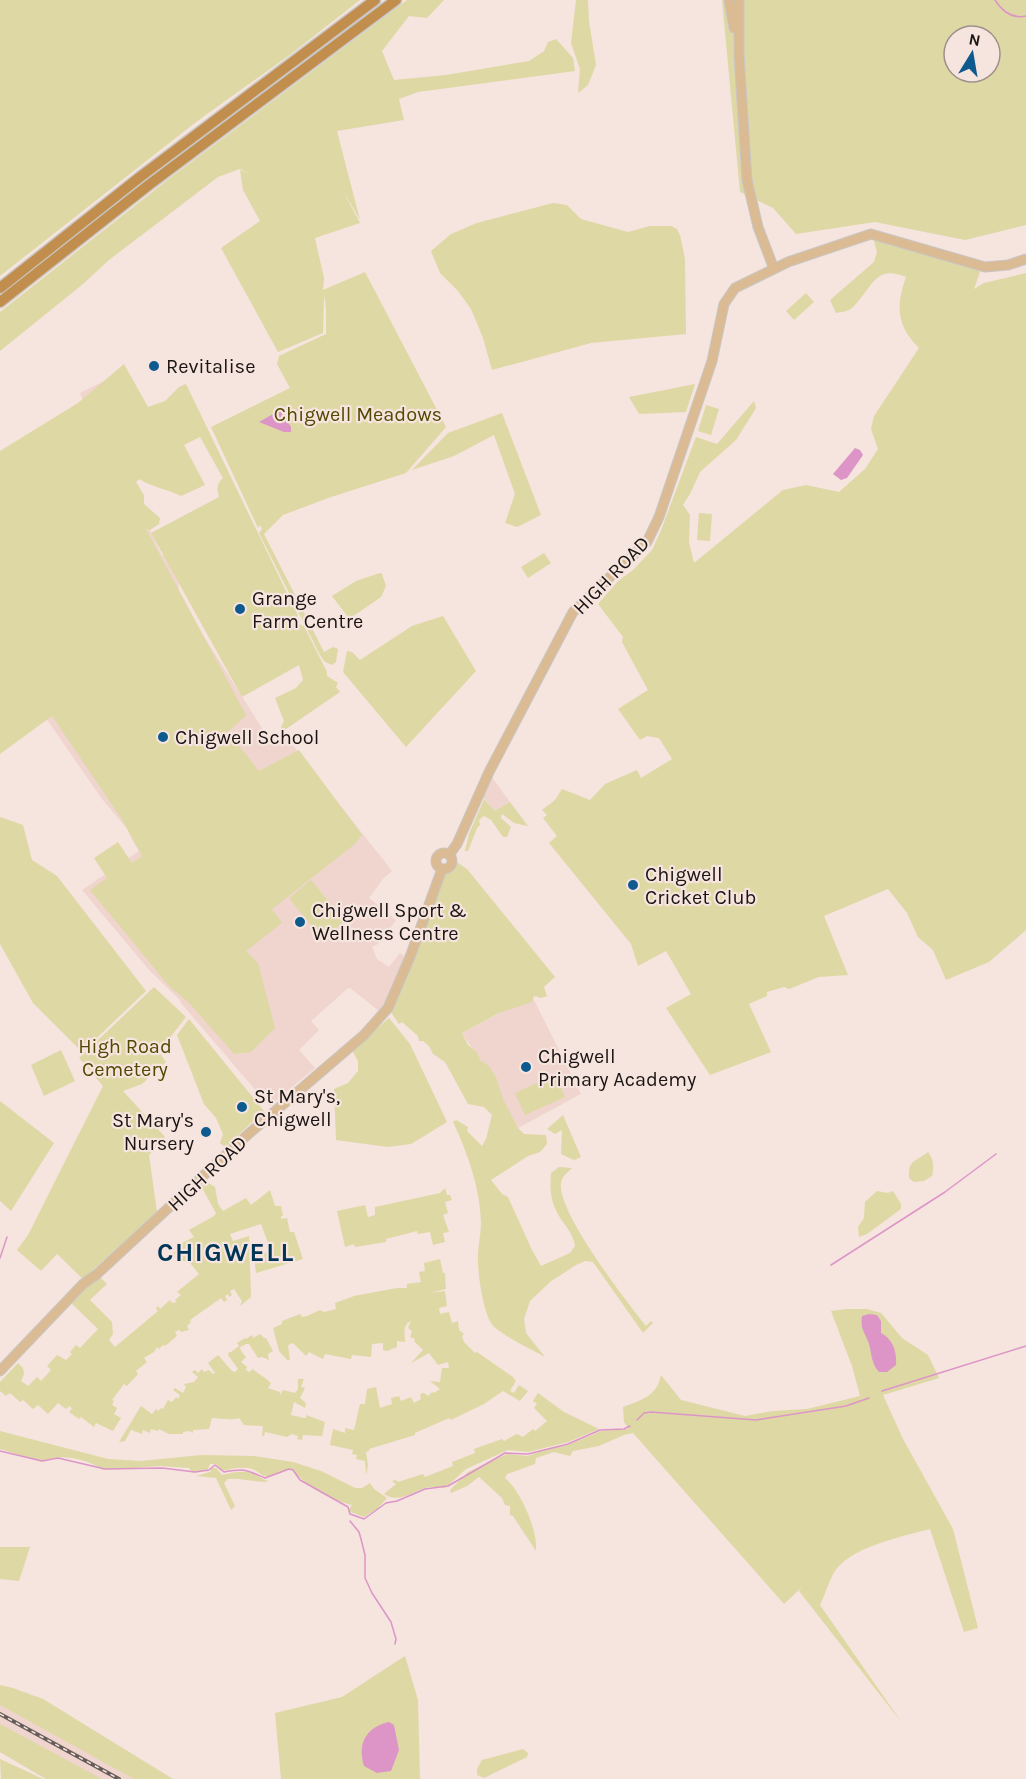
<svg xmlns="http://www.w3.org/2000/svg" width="1026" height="1779" viewBox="0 0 1026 1779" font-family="Karla,sans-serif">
<rect width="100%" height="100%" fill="#f6e4de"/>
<path fill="#efd5cd" d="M123,372V472L162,556L164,555L178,581L180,599L272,744L286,733L291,743L392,871L383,879L369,898L396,920L378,944L372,947L377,959L389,967L400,953L406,957L389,1000L379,1011L350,988L347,989L311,1021L319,1030L299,1050L315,1068L269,1106L180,1002L181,1001L150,971L82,890L139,851L129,834L130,832L102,799L41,711L84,403L80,393Z
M491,776L510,802L495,811L481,795Z
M532,996L581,1094L518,1128L489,1074L462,1033Z
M0,1685L172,1779H46L0,1752Z"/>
<path fill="#ded8a5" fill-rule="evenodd" d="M0,0H360L291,54L196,122L0,276Z
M407,0H444L427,18L409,16L382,51L394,80L446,75L529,61L544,51L548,42L556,39L573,58L575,71L418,92L399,99L404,120L337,131L360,220L341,187L360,223L315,238L324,278L323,290L365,272L446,427L406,473L328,498L283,515L264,534L324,652L333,647L338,649L336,662L332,665L325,662L320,655L259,533L262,529L260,525L258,528L211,427L290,388L277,364L279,356L326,334V308L324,295L323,333L278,352L221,248L260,221L243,190L240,170L249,173L240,169L218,177L109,260L83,284L0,351V312L170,178Z
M576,0H588L589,21L596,65L588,85L578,93L580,69L571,43Z
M722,0H1026V225L965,240L875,222L796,234L773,208L740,192ZM954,36H990V72H954Z
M553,203L567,205L581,219L628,232L650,226H671L677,229L680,235L685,259L686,334L591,343L492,370L483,338L471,309L458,291L440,273L431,251L451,234L477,223Z
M873,237L981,269L974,289L984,283L1026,273V930L989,962L946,980L933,950L918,937L907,913L888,889L824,916L848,975L819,977L789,989L784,987L767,992V996L749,1004L771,1052L710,1075L666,1008L691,994L666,951L638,966L631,944L549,843L557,836L543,818L547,815L542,810L555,800L562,789L590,800L605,784L637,770L641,778L672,759L659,738L647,736L640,740L618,709L648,690L622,642L623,637L598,604L618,581L633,570L652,550L660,533L696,437L717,444L754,401L756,408L736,440L700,472L690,494L683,505L690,515L689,542L694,563L783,490L806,485L839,492L865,469L878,449L871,429L874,416L919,348C896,325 896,306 906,277C875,264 872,288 854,306C850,311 842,312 836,313L830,300L874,262L877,252Z
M806,293L814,302L794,320L786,311Z
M124,364L148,407L165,401L179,387L186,384L298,616L295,619L292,617L294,622L304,626L327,672V676L338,683L336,687L340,692L283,731L281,727L284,721L275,698L296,688L303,680L299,665L242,697L151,533L219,497C217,488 216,485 223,478L200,437L184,445L205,485L181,496C167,489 152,487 139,479L136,482L144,495V504L160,518L159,524L150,530L146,529L246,715L228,732L259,771L299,750L362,835L355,844L272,909L282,923L246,951L258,963L275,1028L251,1052L234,1054L189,1003L169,986L90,890L107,878L94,858L118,842L132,863L142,856L121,818L52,716L0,754V451L78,403Z
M695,384L686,412L639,414L629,397Z
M706,405L719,409L711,435L698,431Z
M502,413L541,515L517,527L505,523L515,494L494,435L454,456L412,470L448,433Z
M699,513L712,514L710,541L697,540Z
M544,553L551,563L528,578L521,567Z
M380,573L382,574L386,586L381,597L352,617H348L332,596L356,581Z
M443,616L476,671L406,747L343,672L347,651L352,652L360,660L412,626Z
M484,799L495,811L510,802L528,826L514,823L502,814L501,818L511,827L507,837H503L491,820L484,816L479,820L480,825L477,828L468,851H465L469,834Z
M0,817L23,825L32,860L57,876L146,991L82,1052L33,1003L0,944Z
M455,861L467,869L555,977L544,987L547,996L541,998L534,996L532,1002L499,1013L462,1033L468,1045L476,1051L480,1060L489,1066L496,1077L503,1099L518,1128L524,1134L546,1135L547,1144L540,1152L528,1156L491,1180L502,1194L508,1197L531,1248L541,1266L570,1253L575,1246C573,1233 566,1227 559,1216C550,1201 550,1189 551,1173L559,1167L572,1168C567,1173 562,1176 561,1183C557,1212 626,1301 646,1326L651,1321L653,1323L643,1333L593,1262L585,1261L576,1265L550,1282L530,1301L524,1319L526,1333L545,1357C533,1350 498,1334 491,1323C483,1310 477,1271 478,1255C478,1245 481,1234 481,1223C480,1188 468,1154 453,1122L456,1120L468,1127L467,1131L482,1146L486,1139L492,1115L484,1107L468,1104L445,1062L433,1054L429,1046L423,1041H419L418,1036L402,1022L399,1024L388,1008L442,869L453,866Z
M311,880L345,921L322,939L289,898Z
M154,987L186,1017L159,1052L166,1062L142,1084L123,1091L165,1137L149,1155L157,1212L83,1279L57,1254L41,1271L17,1250L28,1235L103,1086L79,1058Z
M389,1018L410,1044L447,1122L411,1144L388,1147L336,1140L334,1089L348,1083L358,1071V1061L352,1050Z
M189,1019L264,1111L225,1147L220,1143L223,1134L216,1118L204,1104L177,1035Z
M61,1050L75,1081L44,1096L31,1065Z
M555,1075L565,1097L525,1115L515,1093Z
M0,1101L54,1143L11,1211L0,1201Z
M563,1115L581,1157L574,1160L561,1154L562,1130L555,1134L547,1129Z
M928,1152C934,1160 934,1167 932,1176L924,1181L914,1182L909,1178C908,1159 916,1162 928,1152Z
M207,1182L215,1187L218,1204L223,1211L246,1198L251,1205L270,1190L275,1206H281L283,1216H281V1219L287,1218L290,1232H294L303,1259L256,1273L254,1256L271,1251L261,1224L230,1234L233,1241L249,1236L251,1297L240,1306L242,1301L234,1289L230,1291L232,1295L229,1297L228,1294L225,1296L227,1300L224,1302L221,1298L190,1320L191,1322L187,1326L189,1330L181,1332L179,1330L175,1332L177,1336L165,1346L163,1345L159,1349L157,1347L154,1352L144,1358L147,1362L136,1371L138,1374L127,1386L124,1384L112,1400L114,1401L112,1405L117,1408L114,1414L121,1418L113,1431L96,1423L94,1427L81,1417L79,1419L69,1412L72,1409L70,1406L66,1409L58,1403L48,1414L38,1405L33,1409L23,1400L20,1402L10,1393L6,1396L0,1391V1382L18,1363L23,1368L24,1374L21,1381L28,1386L37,1377L41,1381L51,1370L47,1366L57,1355L66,1360L72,1354L70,1352L76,1345L80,1348L98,1329L71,1303L98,1275L107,1284L90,1300L112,1322L113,1334L109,1340L115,1347L158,1311L156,1308L158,1306L160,1309L170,1300L172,1303L177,1302L175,1300L181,1295L177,1292L199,1274L190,1263L177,1259L173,1253L180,1247L178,1245L194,1237L189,1230L214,1216L216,1213L201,1186Z
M445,1188L447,1195H450L452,1200L445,1202L448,1213L443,1215L449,1232L443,1233L445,1242L433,1245L430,1232L418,1234L417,1231L386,1239V1242L355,1247L354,1244L345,1247L337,1211L365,1205L368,1217L375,1215V1207L440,1193Z
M877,1191L888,1193L893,1191L901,1204V1209L867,1234L859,1237L858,1227L864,1218L865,1202Z
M440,1259L443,1273H445L446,1289L430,1293L445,1291L447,1306L439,1308L440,1314L449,1312L452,1323L458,1321L459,1330L464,1334L462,1336L464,1342L475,1353L477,1352L513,1377L516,1381L510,1391L514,1393L519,1385L528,1391L520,1401L503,1391L484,1404L451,1420L449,1418L415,1433V1435L369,1449V1451L366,1452L368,1466L366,1475L365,1461L356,1459L357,1455L352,1454L353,1450L330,1445L333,1429L345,1433V1428L354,1430L360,1404H365L367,1389L376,1387L380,1408L392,1404L391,1398L399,1396L401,1401L411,1397L414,1403L421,1399L420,1394L424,1393L428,1396L432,1392L434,1393L440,1389L430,1381L440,1382L442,1368H449L448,1362L438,1365L429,1353L411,1363L423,1350L414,1341L415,1339L410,1337L412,1331L408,1328L411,1321C402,1325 405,1334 405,1342L397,1341V1347L387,1351L383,1350V1343L372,1344L371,1357L352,1355L351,1359L325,1354L323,1359L309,1352L306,1356L293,1343L288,1345L290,1360H287L279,1351L273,1328L282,1324V1321L300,1314L302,1317L307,1316L320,1310L324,1312L336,1309L335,1303L354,1296L397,1288H407V1284L421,1282L419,1272L425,1271L424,1263Z
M847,1309H867L881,1313L902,1338L928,1355L939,1378L883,1395L903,1439L953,1529L978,1628L964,1632L930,1529C901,1537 848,1547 833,1574C828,1584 825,1595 820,1605L902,1723L799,1591L802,1587L784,1604L633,1433L624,1435L599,1446L573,1451L570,1456L554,1452L536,1458L535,1464L507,1474L505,1478C521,1491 538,1531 536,1551L513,1516L510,1515V1506L505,1505L502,1498L479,1477L467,1486L451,1493L450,1490L468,1472L507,1454L528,1456L543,1450L568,1445L601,1431L629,1429L624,1422L623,1407C642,1400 657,1396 661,1375L681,1400L745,1416L773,1411L807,1409L860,1396L852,1366L831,1311Z
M260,1334L264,1338H266L273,1351L268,1354L269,1360L262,1357L258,1358L249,1344H246L240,1347L241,1351L246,1357L241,1362L247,1367L246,1370L249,1372L253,1369C259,1375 265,1377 271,1383L268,1388L280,1392V1395L283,1390L295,1393L298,1389V1379H304L301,1387L305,1388L300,1398L306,1403L305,1408L294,1402L291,1415L304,1418H306V1415L325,1422L322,1436L303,1435L302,1440L297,1439L298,1436L292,1434L287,1437L265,1432L264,1436H262L263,1426L244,1425L239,1418C230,1421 221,1418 212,1418L209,1429L193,1430V1433L190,1431L183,1432V1434H169L159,1429L158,1431L151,1429L150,1433L143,1430L142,1434L131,1430L125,1441L119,1442L141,1406L152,1414L156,1409L158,1411L161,1408L163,1409L168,1400L172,1402L176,1397L178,1399L180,1395L173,1390L175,1388L183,1393L186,1387L184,1384L194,1382L198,1377L192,1372L195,1370L198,1373L202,1369L204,1372L209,1370L213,1374L215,1373L208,1363L218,1355L232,1371L235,1372L238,1369L228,1355L229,1352H231L239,1346L237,1343L245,1338L246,1339L252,1335L253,1338Z
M538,1393L564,1412L599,1429L568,1442L528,1452L508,1450L466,1469L445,1488C441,1488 435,1487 430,1487C415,1489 400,1505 384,1494L396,1484L392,1481L396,1480L398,1482L423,1474L425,1477L453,1466L452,1462L475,1453L474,1449L502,1439L504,1441L517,1434L523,1437L533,1429L535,1431L547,1421L534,1408L537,1404L533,1401Z
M0,1431L108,1459L141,1461L201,1455L254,1456L293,1462L321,1471L355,1488H362L370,1483L374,1489L387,1498L378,1508L364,1517L348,1511L352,1505C331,1500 306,1487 293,1470C283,1468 280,1474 270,1476C262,1478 259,1471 252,1469C243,1466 231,1469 222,1471L216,1464H210L208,1469L193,1473L189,1468L161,1466L103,1470C89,1459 58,1452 42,1462L0,1449Z
M212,1468H216L222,1475C231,1473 242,1470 252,1473C259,1475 260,1479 269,1481C262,1484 240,1477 228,1479L224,1483L235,1506L231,1510L216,1478L196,1476L210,1472Z
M0,1547H30L19,1581L0,1579Z
M405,1656L418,1700L420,1779H281L275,1713L342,1697Z
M0,1685L13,1688L43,1699L173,1779H134L0,1705Z
M0,1724L102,1779H46L0,1752Z
M523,1749L528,1753L527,1757L484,1778L477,1775V1769L482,1760Z
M0,1759L39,1777L43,1779H1Z"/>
<path fill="#dd95c8" d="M280,410L291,427V432H284L259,422Z
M855,448L860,450L863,455L847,478L841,480L833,474Z
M869,1314L877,1315L881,1321V1333C893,1339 897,1352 896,1365L887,1372H879C871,1363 872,1355 869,1344C865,1332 860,1330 862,1316Z
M389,1722L394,1725L399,1750L391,1771L377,1773L364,1766C357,1744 366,1727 389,1722Z"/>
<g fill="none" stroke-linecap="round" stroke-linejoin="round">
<path stroke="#dd95c8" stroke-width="1.5" d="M995,0C1002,11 1012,19 1026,16
M0,1258L7,1237
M831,1265L945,1192L996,1154
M882,1391L1026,1346
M637,1420L644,1413L651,1412L756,1420L846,1406L869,1398
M0,1451L42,1461L58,1458L105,1469L162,1468L195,1472L209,1470L215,1465L224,1472C247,1468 246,1470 265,1478L289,1469L293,1470L300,1480L348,1507L350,1514L364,1519L386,1503L397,1501L425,1489L448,1486L505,1453L528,1454L568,1444L600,1430L624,1429L630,1426
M350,1521L359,1532L361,1539L365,1555V1578L372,1593L391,1622L396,1639L395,1644"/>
<defs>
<path id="major" d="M729,0L734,28
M739,0V55L747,180L758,227L774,269
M436 861a8 8 0 1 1 16 0a8 8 0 1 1-16 0Z
M449,855L457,844L489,772L573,612L647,542L659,517L712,361L724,304L735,288L788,262L871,234L985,267L1008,265L1026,259
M0,1371L83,1284L97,1274L245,1137L364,1035L388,1008L410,957L442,869"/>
<path id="highway" d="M0,288L140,177L375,0
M0,302L150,184L396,0"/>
</defs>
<use href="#major" stroke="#c8c7c6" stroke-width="11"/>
<use href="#highway" stroke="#c8c7c6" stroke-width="13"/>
<use href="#major" stroke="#dabb94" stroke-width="9"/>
<use href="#highway" stroke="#c28e4d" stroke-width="10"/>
<defs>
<path id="rail" d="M0,1714L119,1779"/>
</defs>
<use href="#rail" stroke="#665c59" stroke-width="4"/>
<use href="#rail" stroke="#f6e4de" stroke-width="1.5" stroke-dasharray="4.5" stroke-linecap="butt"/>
</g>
<g fill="#0e5a8e" stroke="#f6e4de" stroke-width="2">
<circle cx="154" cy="366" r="6"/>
<circle cx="240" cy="609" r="6"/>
<circle cx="163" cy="737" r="6"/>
<circle cx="633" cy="885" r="6"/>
<circle cx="300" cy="922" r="6"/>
<circle cx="526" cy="1067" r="6"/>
<circle cx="242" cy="1107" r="6"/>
<circle cx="206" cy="1132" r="6"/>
</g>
<g text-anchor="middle" stroke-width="4.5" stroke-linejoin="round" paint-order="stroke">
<g font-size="20" fill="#1a1412" stroke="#f6e4de" text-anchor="start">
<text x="166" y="373">Revitalise</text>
<text x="252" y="605">Grange<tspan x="252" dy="23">Farm Centre</tspan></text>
<text x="175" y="744">Chigwell School</text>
<text x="645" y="881">Chigwell<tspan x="645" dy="23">Cricket Club</tspan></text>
<text x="312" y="917">Chigwell Sport &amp;<tspan x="312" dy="23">Wellness Centre</tspan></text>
<text x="538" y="1063">Chigwell<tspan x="538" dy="23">Primary Academy</tspan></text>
<text x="254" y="1103">St Mary's,<tspan x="254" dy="23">Chigwell</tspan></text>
<text x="194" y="1127" text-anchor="end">St Mary's<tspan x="194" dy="23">Nursery</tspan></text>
</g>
<g font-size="20" fill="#514901" stroke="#f6e4de">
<text x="358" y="421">Chigwell Meadows</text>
<text x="125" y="1053">High Road<tspan x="125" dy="23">Cemetery</tspan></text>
</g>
<g font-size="20" fill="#1a1412" stroke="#f6e4de">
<text transform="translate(611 575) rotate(-46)" y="7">HIGH ROAD</text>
<text transform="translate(207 1173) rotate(-43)" y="7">HIGH ROAD</text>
</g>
<g font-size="26" font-weight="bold" letter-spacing="1.5" fill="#003558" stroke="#f6e4de">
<text x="226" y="1261">CHIGWELL</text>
</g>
</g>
<g transform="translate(972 54) rotate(11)"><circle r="28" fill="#f6e4de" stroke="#9e918c" stroke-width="1.5"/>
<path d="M0-4.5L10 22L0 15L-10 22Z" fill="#0e5a8e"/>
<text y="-9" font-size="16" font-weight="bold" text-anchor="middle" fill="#1a1412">N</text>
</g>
</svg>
